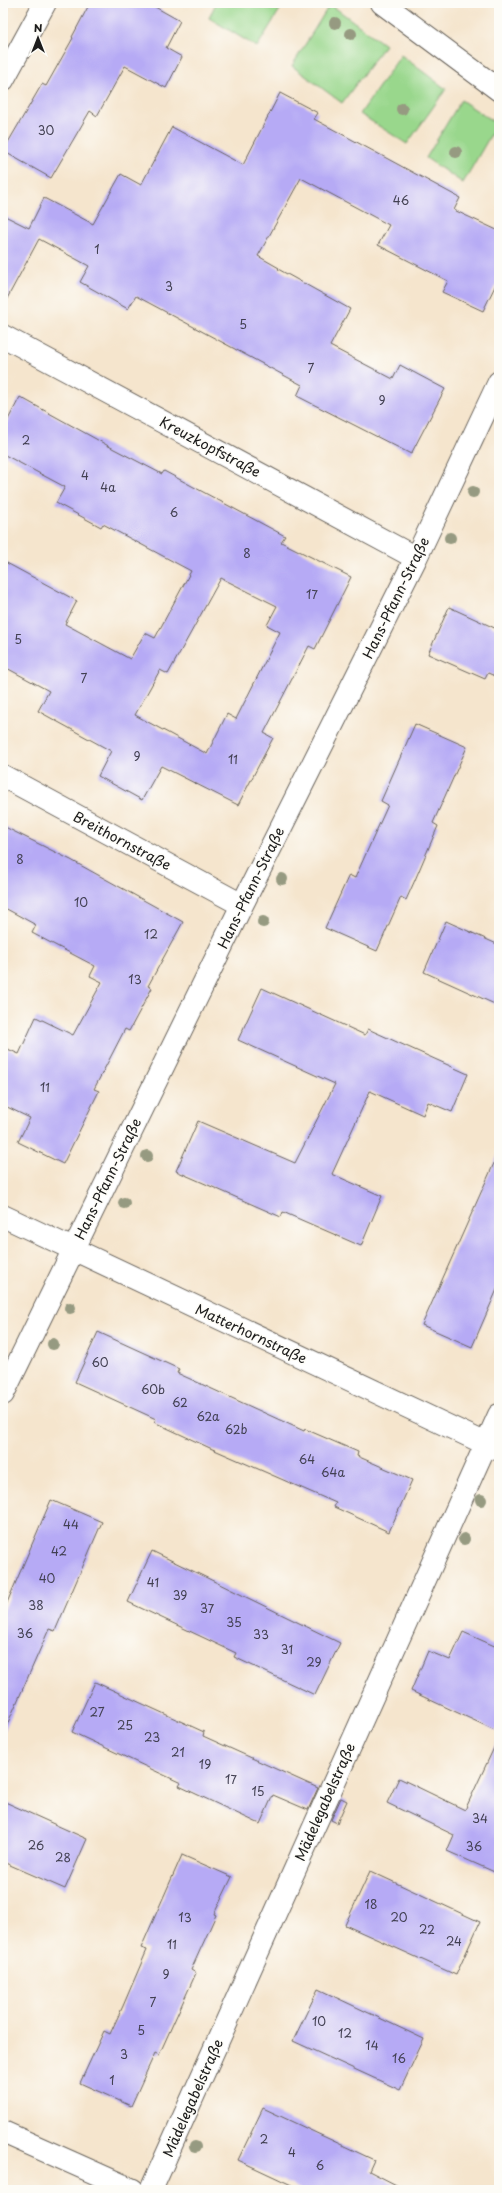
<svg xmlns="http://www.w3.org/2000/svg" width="502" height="2193" viewBox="0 0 502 2193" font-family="'Playpen Sans',sans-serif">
<rect width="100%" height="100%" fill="#fdfcf7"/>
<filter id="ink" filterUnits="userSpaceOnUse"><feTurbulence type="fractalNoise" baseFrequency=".025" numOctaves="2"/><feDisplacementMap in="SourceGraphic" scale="8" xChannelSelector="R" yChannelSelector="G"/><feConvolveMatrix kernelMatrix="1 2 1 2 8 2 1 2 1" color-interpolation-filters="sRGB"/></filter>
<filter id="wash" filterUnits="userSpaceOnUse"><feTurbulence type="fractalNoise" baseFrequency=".012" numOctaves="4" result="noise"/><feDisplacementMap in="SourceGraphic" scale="16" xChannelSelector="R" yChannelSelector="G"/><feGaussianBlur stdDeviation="0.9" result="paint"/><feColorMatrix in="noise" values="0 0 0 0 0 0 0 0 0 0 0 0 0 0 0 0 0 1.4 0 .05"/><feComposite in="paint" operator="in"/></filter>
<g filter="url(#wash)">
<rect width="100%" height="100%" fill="#f5e5cd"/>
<path fill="#99d78c" stroke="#5a7a54" d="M216,3H284L257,47L209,18Z
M330,4L385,45L342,103L292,66Z
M401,55L446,89L407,144L360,114Z
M461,100L497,124L463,183L426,158Z"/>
<g id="blocks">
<path fill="#b6aaf5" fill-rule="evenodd" d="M90,3H148L180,21L166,48L182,57L166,88L125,66L97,116L90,111L51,178L3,151L42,84L46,86L73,38L72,37Z
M280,93L318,113L314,119L460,198L454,210L499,231V278L483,311L442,292L448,281L378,245L389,225L301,178L258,256L279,268L278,269L350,309L330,346L393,379L400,365L445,389L411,454L297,396L302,385L136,296L128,309L80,282L89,266L39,239L3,306V215L29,228L44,198L93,224L121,174L141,185L172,127L243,165Z
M20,397L114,449L162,474L164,471L285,536L281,542L351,577L315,649L309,646L264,733L273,738L238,805L161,766L142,800L98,776L111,751L38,711L49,691L3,666V561L77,601L65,624L130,659L145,633L155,638L191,571L103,524L101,527L56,503L65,487L3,454V429ZM221,578L277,606L267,625L280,632L236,719L227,714L207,754L135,715L160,670L168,674Z
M449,607L499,630V678L488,673L485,679L428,654Z
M415,724L467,747L433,823L438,826L415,880L406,900L401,897L377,951L325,928L349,875L355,878L388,805L381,801Z
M3,826L71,860L183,922L148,986L152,988L129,1031L125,1029L94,1089L99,1091L63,1164L18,1142L30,1118L3,1105V1047L19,1054L36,1017L73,1035L102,982L90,976L95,966L32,933L36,925L3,907Z
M446,921L499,945V1006L424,972Z
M262,988L365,1035L368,1029L468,1074L452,1112L428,1102L423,1115L370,1091L332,1174L382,1196L361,1246L283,1212L281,1217L176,1171L198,1121L295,1163L335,1084L238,1040Z
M499,1152V1285L472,1347L422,1325Z
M98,1332L179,1369L177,1373L304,1431L305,1429L358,1452L357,1456L412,1480L389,1532L334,1507L336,1503L210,1448L154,1422L156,1419L75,1382Z
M51,1500L102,1522L55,1631L49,1629L3,1734V1612Z
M152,1551L340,1643L315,1695L234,1657L236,1653L128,1602Z
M463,1632L499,1648V1732L411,1691L428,1651L450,1660Z
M95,1682L204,1732L203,1736L318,1788L308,1810L273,1795L260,1824L179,1786L181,1783L72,1732Z
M499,1737V1874L447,1851L454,1835L387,1803L399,1778L465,1810Z
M341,1798L347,1801L337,1823L331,1820Z
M3,1801L87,1839L65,1889L3,1862Z
M182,1855L232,1877L214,1914L216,1915L191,1970L196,1973L159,2055L155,2053L131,2106L80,2083L104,2031L110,2034L123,2006L147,1950L141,1948Z
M370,1871L480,1922L456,1975L345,1925Z
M318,1989L424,2039L400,2090L293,2041Z
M263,2108L374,2160L369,2171L406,2190H302L238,2160Z"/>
</g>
</g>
<g filter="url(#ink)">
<use href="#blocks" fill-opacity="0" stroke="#68625a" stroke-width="1"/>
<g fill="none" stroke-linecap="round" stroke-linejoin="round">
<defs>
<path id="minor" d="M382,3L499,90
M3,80L45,3
M3,336L416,558
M3,776L242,905
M3,1216L499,1450
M3,1394L242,905L416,558L499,382
M3,2132L133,2190
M151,2190L499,1415"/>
</defs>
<use href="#minor" stroke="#68625a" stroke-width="24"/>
<use href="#minor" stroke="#fff" stroke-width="22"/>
</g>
<g fill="#969a81">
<circle cx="335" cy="23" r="6"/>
<circle cx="351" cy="34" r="6"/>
<circle cx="402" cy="109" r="6"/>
<circle cx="456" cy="152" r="6"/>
<circle cx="473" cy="492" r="6"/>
<circle cx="450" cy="538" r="6"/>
<circle cx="282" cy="879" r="6"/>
<circle cx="263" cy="922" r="6"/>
<circle cx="147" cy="1156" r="6"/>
<circle cx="124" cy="1203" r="6"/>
<circle cx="70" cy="1308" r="6"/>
<circle cx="53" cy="1344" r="6"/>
<circle cx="481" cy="1500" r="6"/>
<circle cx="464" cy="1539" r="6"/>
<circle cx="195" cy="2147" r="6"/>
</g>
</g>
<g text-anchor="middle" stroke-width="3" stroke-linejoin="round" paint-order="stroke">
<g font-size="12" fill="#424052">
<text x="46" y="135">30</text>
<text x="401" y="205">46</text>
<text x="97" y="254">1</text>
<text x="169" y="291">3</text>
<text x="243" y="329">5</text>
<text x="311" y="373">7</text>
<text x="382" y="405">9</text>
<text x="26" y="445">2</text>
<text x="85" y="480">4</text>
<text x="108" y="492">4a</text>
<text x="174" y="517">6</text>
<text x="247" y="558">8</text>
<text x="312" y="599">17</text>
<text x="18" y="644">5</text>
<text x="84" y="683">7</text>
<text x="137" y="761">9</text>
<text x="233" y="764">11</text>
<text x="20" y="864">8</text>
<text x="81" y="907">10</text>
<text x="151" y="939">12</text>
<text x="135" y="984">13</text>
<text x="45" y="1092">11</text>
<text x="100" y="1367">60</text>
<text x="153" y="1394">60b</text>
<text x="180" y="1407">62</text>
<text x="208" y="1421">62a</text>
<text x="236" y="1434">62b</text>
<text x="307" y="1464">64</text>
<text x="333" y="1477">64a</text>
<text x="71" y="1529">44</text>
<text x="59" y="1556">42</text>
<text x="47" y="1583">40</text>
<text x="153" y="1587">41</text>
<text x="180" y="1600">39</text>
<text x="36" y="1610">38</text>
<text x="207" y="1613">37</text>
<text x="234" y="1627">35</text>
<text x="25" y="1638">36</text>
<text x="261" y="1639">33</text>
<text x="287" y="1654">31</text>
<text x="314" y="1667">29</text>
<text x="97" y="1717">27</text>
<text x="125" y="1730">25</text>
<text x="152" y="1742">23</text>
<text x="178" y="1757">21</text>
<text x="205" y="1769">19</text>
<text x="231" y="1784">17</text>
<text x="258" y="1796">15</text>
<text x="480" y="1823">34</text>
<text x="36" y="1850">26</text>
<text x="474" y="1851">36</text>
<text x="63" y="1862">28</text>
<text x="371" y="1909">18</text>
<text x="185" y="1922">13</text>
<text x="399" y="1922">20</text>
<text x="427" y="1934">22</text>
<text x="454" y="1946">24</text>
<text x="172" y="1949">11</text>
<text x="166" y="1979">9</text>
<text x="153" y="2007">7</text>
<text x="319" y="2026">10</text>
<text x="141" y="2035">5</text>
<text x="345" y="2038">12</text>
<text x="372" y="2050">14</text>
<text x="124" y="2059">3</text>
<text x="399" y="2063">16</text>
<text x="112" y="2085">1</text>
<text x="264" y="2144">2</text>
<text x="292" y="2157">4</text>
<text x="320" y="2170">6</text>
</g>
<g font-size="14" fill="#1c1c1c" stroke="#fdfcf7">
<text transform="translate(210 447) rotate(28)" y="5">Kreuzkopfstraße</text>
<text transform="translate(396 598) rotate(-64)" y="5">Hans-Pfann-Straße</text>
<text transform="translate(122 841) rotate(28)" y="5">Breithornstraße</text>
<text transform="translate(251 888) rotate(-64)" y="5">Hans-Pfann-Straße</text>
<text transform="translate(108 1179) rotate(-64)" y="5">Hans-Pfann-Straße</text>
<text transform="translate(251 1334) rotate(25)" y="5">Matterhornstraße</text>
<text transform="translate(325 1802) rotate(-66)" y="5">Mädelegabelstraße</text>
<text transform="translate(193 2098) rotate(-66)" y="5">Mädelegabelstraße</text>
</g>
</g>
<rect width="502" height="2193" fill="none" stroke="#fdfcf7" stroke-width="16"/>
<g transform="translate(38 38)" stroke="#fdfcf7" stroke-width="3" paint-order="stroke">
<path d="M0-3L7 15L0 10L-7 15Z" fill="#1c1c1c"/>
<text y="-6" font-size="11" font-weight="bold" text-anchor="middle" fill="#1c1c1c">N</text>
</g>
</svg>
